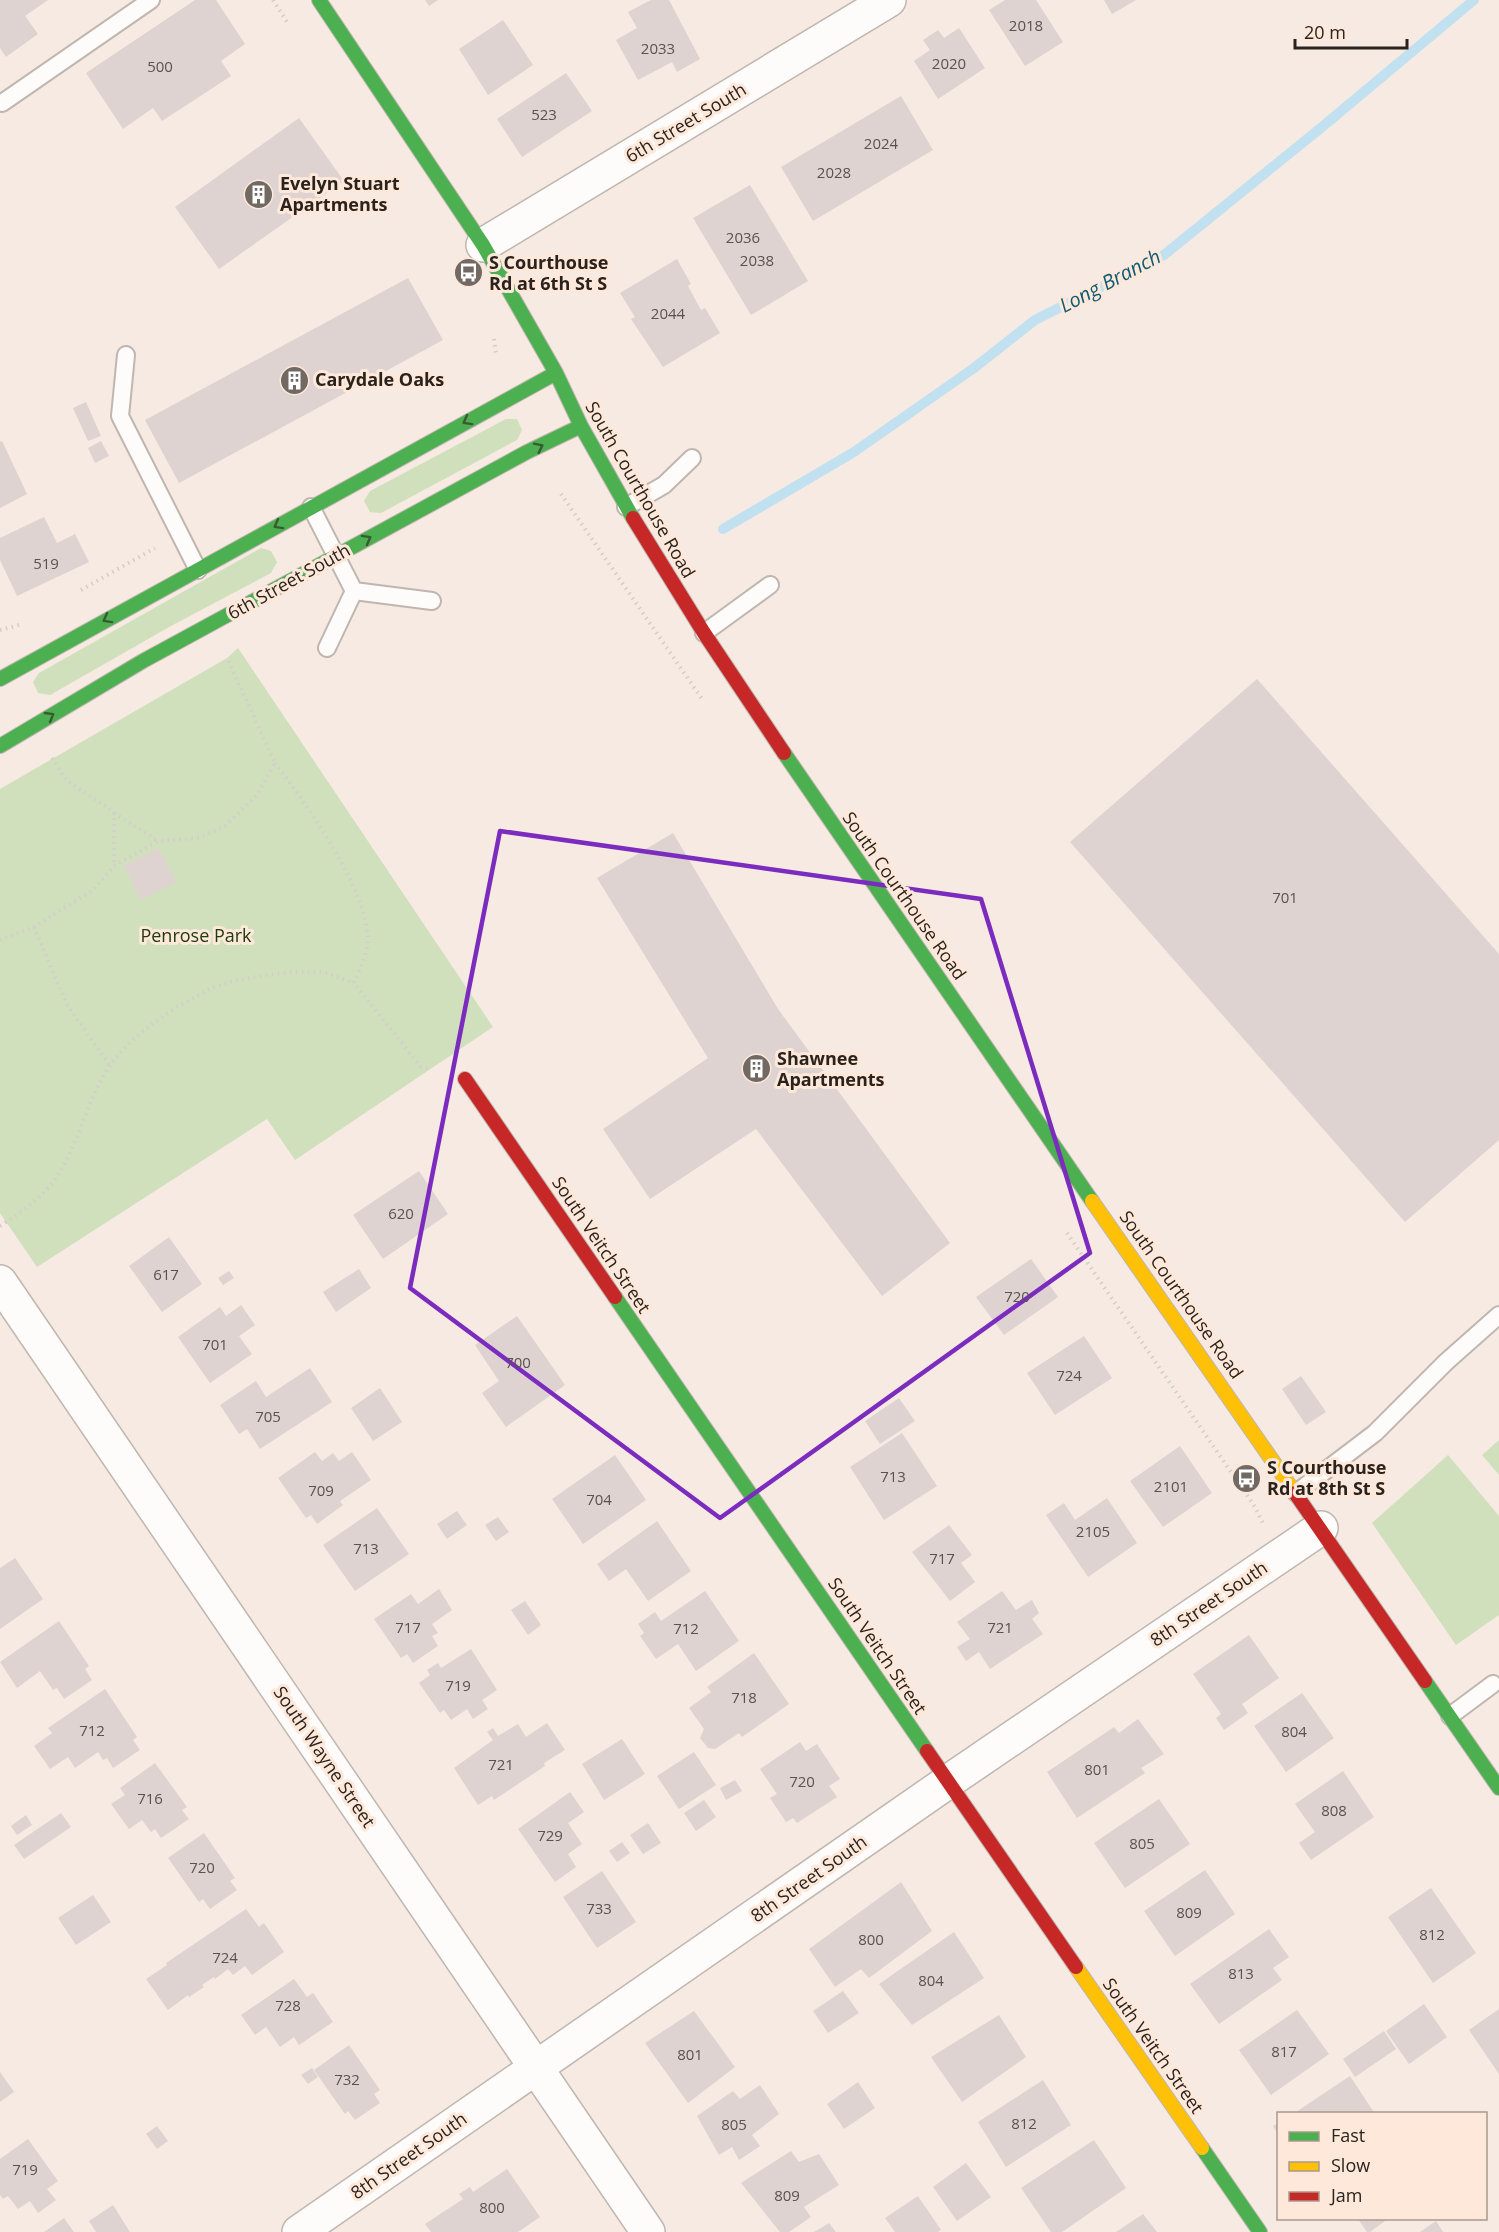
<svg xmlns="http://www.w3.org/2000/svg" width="1499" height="2232" viewBox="0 0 1499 2232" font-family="'Open Sans',sans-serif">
<rect width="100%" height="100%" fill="#f6eae2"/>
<path fill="#d1e0bc" d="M506,419H517L522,430L517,440L381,513L370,512L364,501L370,491Z
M261,548L271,551L277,562L271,573L171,626L50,695L38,693L33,682L39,673Z
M238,648L493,1027L295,1160L267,1119L37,1267L0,1213V789L227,658Z
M1499,1440V1475L1482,1455Z
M1448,1455L1499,1516V1615L1456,1645L1372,1523Z"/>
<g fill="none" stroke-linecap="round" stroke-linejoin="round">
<path stroke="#c1e1f0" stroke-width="10" d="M723,529L854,452L974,368L1035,320L1164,255L1322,127L1474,0"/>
</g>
<path fill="#ded3d1" d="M0,0H48L25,16L38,34L6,57L0,48Z
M195,0H216L245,44L221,61L231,76L162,121L153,108L123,129L86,73Z
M425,0H438L429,6Z
M651,0H669L700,59L677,72L672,62L638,80L616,40L637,28L628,12Z
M1005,0H1036L1063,42L1025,66L989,10Z
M1104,0H1136L1112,14Z
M503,20L533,65L488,95L459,49Z
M959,28L985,68L938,99L914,61L930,50L923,40L938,30L944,38Z
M566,73L592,111L522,157L497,119Z
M901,96L933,150L813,221L781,167Z
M299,118L344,181L219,269L175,207Z
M750,185L808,281L751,315L693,218Z
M677,259L691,284L688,286L701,310L705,308L720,333L663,367L631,319L635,317L620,293Z
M408,278L443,340L179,483L145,420Z
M86,402L101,436L88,441L73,408Z
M2,441L27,494L0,508V442Z
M101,441L109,456L95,463L88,448Z
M44,517L57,543L75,534L89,562L17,596L0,560V538Z
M1257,679L1499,954V1140L1405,1222L1070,842Z
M673,833L778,1009L950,1243L882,1296L756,1129L650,1199L603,1129L708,1058L597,878Z
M159,848L176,882L141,900L124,866Z
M419,1171L448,1214L383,1259L353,1215Z
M169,1237L202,1284L162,1312L129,1266Z
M1031,1259L1058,1297L1004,1335L976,1297Z
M359,1269L371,1288L336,1312L323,1292Z
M229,1271L234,1278L223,1285L218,1278Z
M241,1305L255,1325L239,1336L252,1354L210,1383L178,1337L220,1307L226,1316Z
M517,1316L565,1385L506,1427L482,1393L499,1381L475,1345Z
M1084,1336L1112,1378L1055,1415L1027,1373Z
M310,1368L332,1402L260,1449L247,1429L239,1434L220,1405L256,1381L266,1397Z
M1301,1376L1326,1412L1306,1425L1282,1389Z
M380,1388L402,1422L373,1441L351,1408Z
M899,1398L915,1421L880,1444L865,1421Z
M902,1433L937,1486L884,1520L850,1467Z
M1180,1446L1212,1493L1163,1527L1130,1481Z
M315,1452L322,1461L333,1453L339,1461L352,1452L371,1480L340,1501L343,1505L317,1524L311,1515L306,1518L278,1478Z
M615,1455L646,1500L583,1544L552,1499Z
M1107,1498L1137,1543L1088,1577L1046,1515L1064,1503L1075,1520Z
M377,1508L409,1554L355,1591L323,1545Z
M457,1511L467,1525L447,1539L437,1524Z
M498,1517L509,1532L496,1541L485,1525Z
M657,1521L691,1571L648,1601L626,1569L609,1581L597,1564Z
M949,1525L972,1555L961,1563L975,1582L950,1601L912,1552Z
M15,1558L43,1599L0,1629V1568Z
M439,1589L452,1610L432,1624L438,1633L432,1636L438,1646L413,1663L407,1654L401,1658L374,1619L411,1594L418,1604Z
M705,1591L739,1641L696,1671L678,1644L656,1659L640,1636L644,1633L638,1624L655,1612L661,1621Z
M1002,1591L1016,1610L1032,1600L1039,1613L1032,1619L1043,1634L990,1669L979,1652L966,1661L957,1647L970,1639L957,1622Z
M525,1601L541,1625L528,1635L511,1610Z
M59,1621L89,1666L85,1669L92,1680L64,1699L57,1688L53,1690L40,1671L17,1688L0,1662Z
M1249,1635L1279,1678L1242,1704L1248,1713L1224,1730L1216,1718L1221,1714L1193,1674Z
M471,1649L497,1690L482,1700L488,1709L473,1719L467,1709L451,1720L444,1710L440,1713L419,1683L430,1675L427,1670L438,1663L441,1668Z
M754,1653L789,1704L742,1737L739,1733L715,1749L708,1748L700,1738L704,1729L689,1708L711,1692L707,1687Z
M105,1689L137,1737L133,1740L140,1750L113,1768L107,1758L103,1760L98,1752L75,1768L68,1757L50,1769L34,1746L52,1733L48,1728Z
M1302,1693L1334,1738L1286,1772L1254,1726Z
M1138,1719L1164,1754L1141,1768L1145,1773L1077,1818L1047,1772L1114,1727L1119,1733Z
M547,1723L565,1750L544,1763L545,1766L494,1800L492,1796L478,1805L454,1768L493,1740L487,1732L493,1728L498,1736L518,1724L526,1737Z
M622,1739L645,1774L604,1800L582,1764Z
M800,1742L806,1751L817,1744L840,1779L829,1786L837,1797L797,1823L793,1818L786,1822L770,1798L777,1794L760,1769Z
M694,1752L716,1785L679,1809L657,1776Z
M155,1763L187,1807L182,1810L189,1819L161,1838L155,1829L151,1832L142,1820L129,1829L111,1804L125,1795L120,1788Z
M1343,1771L1374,1817L1311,1860L1299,1843L1315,1832L1295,1804Z
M735,1780L742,1791L726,1800L720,1788Z
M570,1792L584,1812L568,1823L582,1844L568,1854L576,1867L555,1882L518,1829Z
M1159,1799L1190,1844L1125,1888L1094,1843Z
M704,1800L716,1817L696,1831L684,1813Z
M61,1813L71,1827L24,1859L14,1845Z
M26,1815L32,1825L17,1835L11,1826Z
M648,1823L661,1843L643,1854L630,1835Z
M204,1833L235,1878L230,1881L237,1890L210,1909L203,1899L199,1902L168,1858Z
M622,1842L630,1853L617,1862L609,1851Z
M1205,1870L1235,1914L1175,1956L1144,1911Z
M602,1871L636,1922L597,1948L563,1897Z
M901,1882L932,1931L869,1978L861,1969L835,1987L809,1949Z
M1431,1888L1476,1953L1433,1983L1388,1917Z
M93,1895L111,1922L76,1945L58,1918Z
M246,1909L259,1927L264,1923L284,1952L252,1975L245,1966L233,1975L228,1969L215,1979L214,1977L202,1985L204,1987L189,1997L188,1995L168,2010L146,1979L167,1965L166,1963Z
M1269,1929L1289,1957L1273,1968L1282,1980L1219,2024L1190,1984Z
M954,1932L984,1978L912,2025L879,1984Z
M294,1979L307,1997L313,1993L333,2022L299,2045L294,2037L280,2047L266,2027L255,2035L241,2015Z
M843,1991L859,2013L828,2033L813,2011Z
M1424,2004L1447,2037L1409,2064L1386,2031Z
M1499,2009V2074L1469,2030Z
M1297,2010L1329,2054L1271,2095L1239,2050Z
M694,2011L735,2067L688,2103L645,2043Z
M999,2015L1026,2057L962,2102L931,2057Z
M1384,2031L1396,2049L1355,2077L1343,2059Z
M349,2045L380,2090L374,2094L380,2103L355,2120L348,2111L345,2114L314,2070Z
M312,2068L318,2077L308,2084L301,2075Z
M0,2072L14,2092L0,2102Z
M1350,2076L1375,2114H1293Z
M1043,2080L1071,2125L1006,2167L978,2122Z
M858,2082L875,2108L844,2129L827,2104Z
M760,2085L779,2114L752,2135L760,2146L739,2160L732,2147L719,2155L697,2116L733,2091L740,2099Z
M1278,2123V2135L1273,2126Z
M157,2126L168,2141L157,2149L146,2134Z
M28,2139L58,2181L47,2189L56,2200L38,2213L30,2201L18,2209L8,2196L3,2199L0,2195V2159Z
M1094,2140L1126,2188L1062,2232H1051L1021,2188Z
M791,2151L799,2162L819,2154L839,2185L804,2207L811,2217L789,2232H780L741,2183Z
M966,2163L991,2197L957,2221L933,2187Z
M507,2169L540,2217L518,2232H431L425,2224L463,2199L459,2194L470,2187L473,2192Z
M918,2196L941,2230L938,2232H895L885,2218Z
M113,2205L130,2232H96L89,2221Z
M1143,2214L1157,2232H1116Z
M64,2218L74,2232H44Z
M1357,2218H1389L1370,2232H1367Z
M1436,2221L1443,2232H1420Z
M829,2223L836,2232H814Z"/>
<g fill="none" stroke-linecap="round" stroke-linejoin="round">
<defs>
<path id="lane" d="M2,103L151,0
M126,355L120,416L198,570
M311,507L354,591L327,648
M626,507L664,485L692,458
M354,591L432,601
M704,633L770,585
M1296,1493L1375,1433L1446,1362L1499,1315
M1450,1716L1493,1684"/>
<path id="street" d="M483,245L889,0
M0,1282L648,2232
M299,2232L949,1781L1321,1528"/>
<path id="fast" d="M319,0L483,245L556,373L581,426L633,518
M0,679L556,373
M0,746L143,661L527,452L581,426
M784,753L1092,1201
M615,1297L927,1751
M1425,1681L1499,1788
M1202,2148L1260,2232"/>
<path id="slow" d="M1092,1201L1295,1493
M1076,1967L1202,2148"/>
<path id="jam" d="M633,518L704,633L784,753
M465,1079L615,1297
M1295,1493L1425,1681
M927,1751L1076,1967"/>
</defs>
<use href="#lane" stroke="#bfb6b0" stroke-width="20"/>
<use href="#street" stroke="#bfb6b0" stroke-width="36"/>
<use href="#fast" stroke="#bfb6b0" stroke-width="16"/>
<use href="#slow" stroke="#bfb6b0" stroke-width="16"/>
<use href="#jam" stroke="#bfb6b0" stroke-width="16"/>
<path stroke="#d2cecc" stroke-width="4" stroke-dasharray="1.5 4.5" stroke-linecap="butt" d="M273,0L287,22
M494,339L496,354
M561,494L702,699
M81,590L155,548
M0,630L19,625
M52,758L67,781L114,812V866
M275,763C306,803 367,889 368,939C368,953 359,970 354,983L421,1067L431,1069
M114,813L158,841
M34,927L66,1003L110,1066
M0,940L34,927L93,890L114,866L158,841L199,838L225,826L257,795L275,763L227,658
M0,1226C22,1211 43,1198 58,1175C80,1141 87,1098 111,1064C132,1034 179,1004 212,988C230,979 299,969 320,972C331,973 344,980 354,983
M1067,1233L1255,1507L1264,1525"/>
<use href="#lane" stroke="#fefcfb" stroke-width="16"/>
<use href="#street" stroke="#fefcfb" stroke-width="33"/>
<use href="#fast" stroke="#4caf50" stroke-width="14"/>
<use href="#slow" stroke="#ffc107" stroke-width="14"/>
<use href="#jam" stroke="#c62828" stroke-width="14"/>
</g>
<defs><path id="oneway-chevron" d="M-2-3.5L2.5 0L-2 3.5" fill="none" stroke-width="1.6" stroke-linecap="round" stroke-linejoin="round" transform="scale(1.5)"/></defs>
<g stroke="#385b31">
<use href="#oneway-chevron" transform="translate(467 421) rotate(151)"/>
<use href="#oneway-chevron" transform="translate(539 447) rotate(-26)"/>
<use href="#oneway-chevron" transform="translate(278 525) rotate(151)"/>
<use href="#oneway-chevron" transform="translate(367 539) rotate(-29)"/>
<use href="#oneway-chevron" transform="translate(107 619) rotate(151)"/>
<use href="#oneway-chevron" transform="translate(50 716) rotate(-30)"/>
</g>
<path fill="none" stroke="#7b2cbf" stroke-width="4.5" stroke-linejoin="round" d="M500,831L981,899L1090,1253L720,1518L410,1288Z"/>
<defs>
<symbol id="building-disc" viewBox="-11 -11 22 22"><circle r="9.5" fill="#716962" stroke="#fee8da"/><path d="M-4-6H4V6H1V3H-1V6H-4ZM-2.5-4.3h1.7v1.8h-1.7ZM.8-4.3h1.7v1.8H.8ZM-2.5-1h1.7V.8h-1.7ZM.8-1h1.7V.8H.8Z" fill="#fff"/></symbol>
<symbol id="bus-disc" viewBox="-11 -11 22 22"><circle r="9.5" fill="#716962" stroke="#fee8da"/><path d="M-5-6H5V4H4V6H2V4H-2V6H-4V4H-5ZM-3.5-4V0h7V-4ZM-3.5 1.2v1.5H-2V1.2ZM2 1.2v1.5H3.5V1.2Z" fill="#fff"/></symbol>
</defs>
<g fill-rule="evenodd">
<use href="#building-disc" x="242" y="178" width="33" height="33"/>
<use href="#bus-disc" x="452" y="256" width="33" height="33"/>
<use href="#building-disc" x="278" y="364" width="33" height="33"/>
<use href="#building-disc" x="740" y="1052" width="33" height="33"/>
<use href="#bus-disc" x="1230" y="1462" width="33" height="33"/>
</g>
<g text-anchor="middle" stroke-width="6" stroke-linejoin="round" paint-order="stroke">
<g font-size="15" fill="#5a524d">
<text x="1026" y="31">2018</text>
<text x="658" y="54">2033</text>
<text x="949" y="69">2020</text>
<text x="160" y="72">500</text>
<text x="544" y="120">523</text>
<text x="881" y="149">2024</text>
<text x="834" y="178">2028</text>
<text x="743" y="243">2036</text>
<text x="757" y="266">2038</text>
<text x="668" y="319">2044</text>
<text x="46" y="569">519</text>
<text x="1285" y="903">701</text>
<text x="401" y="1219">620</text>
<text x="166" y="1280">617</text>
<text x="1017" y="1302">720</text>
<text x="215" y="1350">701</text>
<text x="518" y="1368">700</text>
<text x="1069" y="1381">724</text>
<text x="268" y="1422">705</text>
<text x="893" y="1482">713</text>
<text x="1171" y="1492">2101</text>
<text x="321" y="1496">709</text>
<text x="599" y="1505">704</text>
<text x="1093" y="1537">2105</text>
<text x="366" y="1554">713</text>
<text x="942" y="1564">717</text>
<text x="408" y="1633">717</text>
<text x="1000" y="1633">721</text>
<text x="686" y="1634">712</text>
<text x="458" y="1691">719</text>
<text x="744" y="1703">718</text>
<text x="92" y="1736">712</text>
<text x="1294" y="1737">804</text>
<text x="501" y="1770">721</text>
<text x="1097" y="1775">801</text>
<text x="802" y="1787">720</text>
<text x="150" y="1804">716</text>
<text x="1334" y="1816">808</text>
<text x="550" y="1841">729</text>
<text x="1142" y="1849">805</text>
<text x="202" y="1873">720</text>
<text x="599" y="1914">733</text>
<text x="1189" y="1918">809</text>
<text x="1432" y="1940">812</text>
<text x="871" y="1945">800</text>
<text x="225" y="1963">724</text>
<text x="1241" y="1979">813</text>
<text x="931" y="1986">804</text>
<text x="288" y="2011">728</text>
<text x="1284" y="2057">817</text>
<text x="690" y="2060">801</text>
<text x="347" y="2085">732</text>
<text x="1024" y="2129">812</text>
<text x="734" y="2130">805</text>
<text x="25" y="2175">719</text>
<text x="787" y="2201">809</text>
<text x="492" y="2213">800</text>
</g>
<g font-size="18" fill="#2a231d" stroke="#fee8da">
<text transform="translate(686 123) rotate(-31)" y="6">6th Street South</text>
<text transform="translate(640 490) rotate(60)" y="6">South Courthouse Road</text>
<text transform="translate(289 582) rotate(-29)" y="6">6th Street South</text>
<text transform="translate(904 896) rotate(55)" y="6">South Courthouse Road</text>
<text transform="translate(601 1245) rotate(56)" y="6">South Veitch Street</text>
<text transform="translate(1181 1295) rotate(55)" y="6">South Courthouse Road</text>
<text transform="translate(1209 1604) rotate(-34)" y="6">8th Street South</text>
<text transform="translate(877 1646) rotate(56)" y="6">South Veitch Street</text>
<text transform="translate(324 1757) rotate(56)" y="6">South Wayne Street</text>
<text transform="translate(809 1879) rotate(-35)" y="6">8th Street South</text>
<text transform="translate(1153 2046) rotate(55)" y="6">South Veitch Street</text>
<text transform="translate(409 2156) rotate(-35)" y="6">8th Street South</text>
</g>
<g font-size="18" font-weight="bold" fill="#2a231d" stroke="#fee8da" text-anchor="start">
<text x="280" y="190">Evelyn Stuart<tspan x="280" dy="21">Apartments</tspan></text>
<text x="489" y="269">S Courthouse<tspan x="489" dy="21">Rd at 6th St S</tspan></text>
<text x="315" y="386">Carydale Oaks</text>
<text x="777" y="1065">Shawnee<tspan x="777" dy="21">Apartments</tspan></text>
<text x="1267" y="1474">S Courthouse<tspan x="1267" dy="21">Rd at 8th St S</tspan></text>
</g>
<g font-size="18" fill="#203b0b" stroke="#fee8da">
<text x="196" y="942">Penrose Park</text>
</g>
<g font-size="20" font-style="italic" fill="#0e5a75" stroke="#fee8da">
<text transform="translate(1110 281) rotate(-28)" y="7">Long Branch</text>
</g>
</g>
<rect x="1277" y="2112" width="210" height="108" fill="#fee8da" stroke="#a9998e" stroke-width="1.5"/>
<rect x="1289" y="2132" width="30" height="9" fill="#4caf50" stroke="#a9998e" stroke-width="1.5"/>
<text x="1331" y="2142" font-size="18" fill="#2a231d">Fast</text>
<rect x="1289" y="2162" width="30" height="9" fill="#ffc107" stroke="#a9998e" stroke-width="1.5"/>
<text x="1331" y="2172" font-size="18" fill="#2a231d">Slow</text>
<rect x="1289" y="2192" width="30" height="9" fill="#c62828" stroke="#a9998e" stroke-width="1.5"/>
<text x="1331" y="2202" font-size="18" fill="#2a231d">Jam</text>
<path d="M1295 39v9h112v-9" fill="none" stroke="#2a231d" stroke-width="3"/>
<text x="1304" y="39" font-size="18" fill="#2a231d" stroke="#fee8da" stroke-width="4.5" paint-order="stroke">20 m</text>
</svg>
